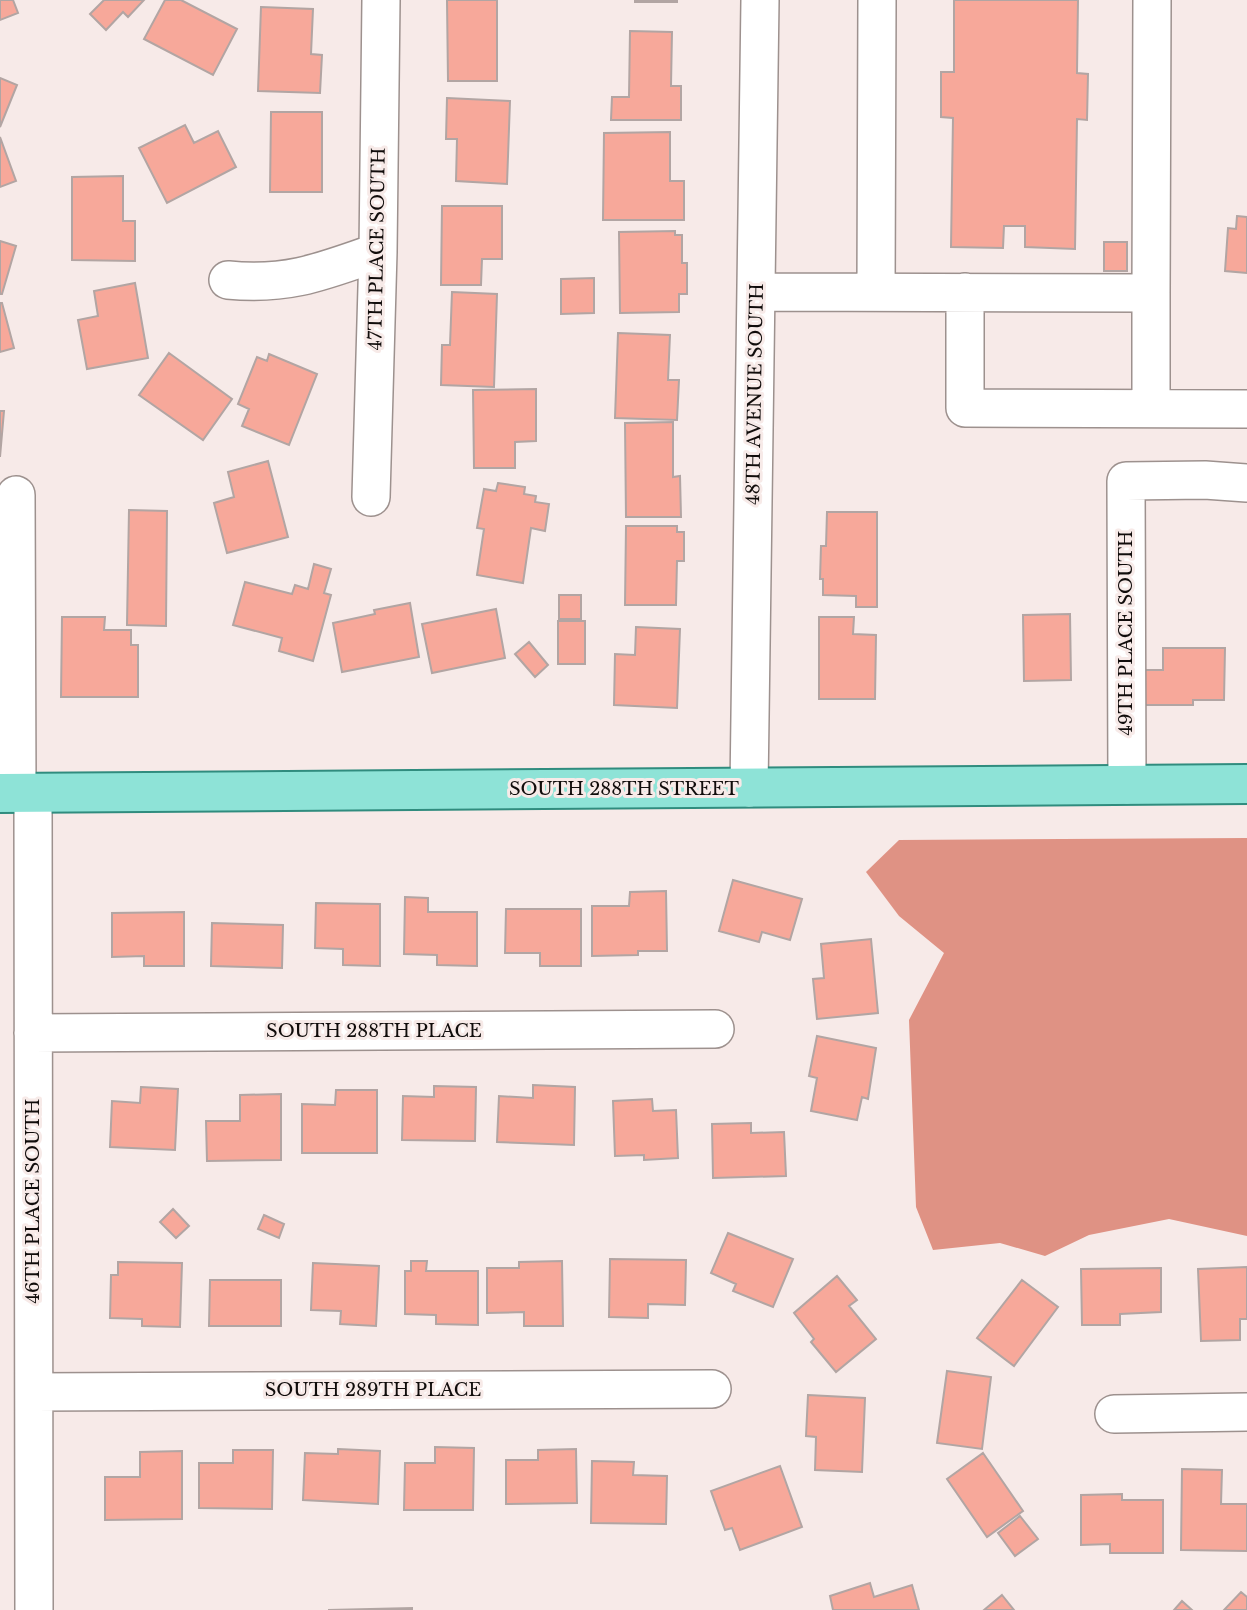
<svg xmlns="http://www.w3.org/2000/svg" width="1247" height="1610" viewBox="0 0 1247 1610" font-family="'Libre Baskerville',serif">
<rect width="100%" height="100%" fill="#f7eae8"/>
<path fill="#df9284" d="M1247,838V1236L1169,1219L1089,1235L1045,1256L1000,1243L933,1250L916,1207L909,1020L944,953L899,916L866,872L899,840Z"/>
<path fill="#f7a89a" stroke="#b2a5a3" stroke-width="2" d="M0,0H13L18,13L0,20Z
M104,0H144L128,17L123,12L106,30L90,14Z
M165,0H181L237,29L213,75L144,39Z
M447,0H497V81H448Z
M635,0H677V2H635Z
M954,0H1078L1077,73L1088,74L1087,120L1077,119L1075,249L1025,247V226H1004L1003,248L951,247L953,118L941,117V72H954Z
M261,7L313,9L311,54L322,55L320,93L258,91Z
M630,31L672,32L671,86H681V120H611L612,97H629Z
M0,78L17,85L0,127Z
M447,98L510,101L507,184L456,181L457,139H446Z
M271,112H322V192H270Z
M185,125L194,143L218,131L236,167L167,203L139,148Z
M670,132V181H684V220H603L604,133Z
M0,137L16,181L0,187Z
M123,176V221H135V261L72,260V177Z
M442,206H502V259H482L481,285H441Z
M1237,216L1247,217V273L1225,271L1228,228L1236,229Z
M675,231V235H682V263H687V294H679V312L620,313L619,232Z
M0,241L16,246L2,294H0Z
M1104,242H1127V271H1104Z
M594,278V313L561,314V279Z
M135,283L148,358L87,369L78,320L98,316L94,291Z
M452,292L497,294L494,387L441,385L442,345H450Z
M0,303H2L14,348L0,352Z
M618,333L670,335L668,380H679L677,420L615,418Z
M169,353L232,399L203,440L139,395Z
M269,354L317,374L289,445L242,426L249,409L238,404L257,357L267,361Z
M536,389V441L515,442V468H474L473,390Z
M0,411H4L0,457Z
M673,422V477L680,476L681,517H626L625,423Z
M268,461L288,537L227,553L214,503L234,497L228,472Z
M498,483L525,487L524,494L536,496L535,502L549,504L545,531L531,528L523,583L477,575L484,529L477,528L484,489L496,491Z
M129,510L167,511L166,626L127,625Z
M827,512H877V607H856V596L823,595V579H820L821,546H826Z
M626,526H677V532H684V561H677L676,605H625Z
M314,564L331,569L324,593L331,595L313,661L279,651L282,638L233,625L245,582L292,594L295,585L308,589Z
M559,595H581V619H559Z
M410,603L419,657L342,672L333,623L375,614L374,610Z
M496,609L505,658L432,673L422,624Z
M1070,614L1071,680L1024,681L1023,615Z
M62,617H105L104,630H131V645H138V697H61Z
M819,617H854L853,634L876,635L875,699H819Z
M558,621H585V664H558Z
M636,627L680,629L677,708L614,705L615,654L635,655Z
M529,642L548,665L535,677L515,654Z
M1163,648H1225L1224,700H1193V705H1143V670H1163Z
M733,880L802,899L790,940L762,932L759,942L719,931Z
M666,891L667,951H638V955L592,956V906H629L630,892Z
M405,897L428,898V912H477V966L437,965V955L404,954Z
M316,903L380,904V966L343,965V949L315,948Z
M506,909H581V966H540V953H505Z
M184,912V966H144V956L112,957V913Z
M212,923L283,925L282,968L211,966Z
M871,939L878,1013L817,1019L813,979L824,978L821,944Z
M817,1036L876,1048L868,1099L862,1097L857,1120L811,1111L817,1078L809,1076Z
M533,1085L575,1087L574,1145L497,1142L499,1096L533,1098Z
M434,1086L476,1087L475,1141L402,1140L403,1096L434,1097Z
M141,1087L178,1089L175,1150L110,1147L112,1101L140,1103Z
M336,1090H377V1153H302V1104L335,1105Z
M281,1094V1160L207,1161L206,1121H240V1095Z
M652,1099L653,1111L676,1110L678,1158L644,1160V1155L615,1156L613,1101Z
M751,1123V1133L784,1132L786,1176L713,1178L712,1124Z
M173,1209L189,1226L176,1238L160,1222Z
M264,1215L284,1224L279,1238L258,1229Z
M728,1233L793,1259L773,1307L733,1291L736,1284L711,1273Z
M610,1259L686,1260L685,1305L648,1304V1318L609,1317Z
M411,1261H427L426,1271H478V1325L436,1324V1315L405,1314V1271H411Z
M562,1261L563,1326H524V1312L487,1313V1268H519V1262Z
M118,1262L182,1263L180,1327L142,1326V1319L110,1318L111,1275H118Z
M313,1263L379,1266L376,1326L340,1324L341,1311L311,1310Z
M1247,1267V1319H1240V1340L1201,1341L1198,1269Z
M1161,1268V1312L1120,1314V1325H1082L1081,1269Z
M837,1276L857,1300L849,1306L876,1339L836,1372L811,1342L814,1339L794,1313Z
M210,1280H281V1326H209Z
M1022,1280L1058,1307L1014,1366L977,1338Z
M947,1371L991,1377L982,1449L937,1443Z
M808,1395L865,1398L862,1472L815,1470L816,1437L806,1436Z
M435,1447L474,1448L473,1510H404L405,1463H435Z
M338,1449L380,1451L378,1504L303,1500L305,1453L338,1454Z
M576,1449L577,1503L506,1504V1460H538V1450Z
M233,1450H273L272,1509L199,1508V1463H233Z
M182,1451V1519L105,1520V1477H140V1452Z
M983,1453L1023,1511L987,1537L947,1479Z
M592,1461L634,1462L633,1475L667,1476L666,1524L591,1523Z
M780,1466L802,1527L740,1550L732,1528L725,1530L711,1491Z
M1182,1469L1222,1470L1221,1504H1247V1551L1181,1550Z
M1122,1494V1500H1163V1553H1110V1544L1081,1545V1495Z
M1020,1516L1038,1539L1015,1556L998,1533Z
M870,1583L874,1597L912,1585L919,1610H833L830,1596Z
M1241,1592L1247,1597V1610H1224Z
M1002,1595L1014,1610H984Z
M1182,1601L1192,1610H1174Z
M412,1608V1610H328Z"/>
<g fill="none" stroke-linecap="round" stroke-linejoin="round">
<defs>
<path id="minor" d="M228,280C288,286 324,271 378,252
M756,292L1151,293L1152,0
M876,292L877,0
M965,292V408L1247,409
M1151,408V293
M16,495L17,793
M371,497L378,252L381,0
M1127,785L1126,481L1205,480L1247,483
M749,788L760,0
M33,793L34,1610
M33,1033L715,1029
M34,1392L712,1389
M1114,1414L1247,1412"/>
<path id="major" d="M0,793L1247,784"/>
</defs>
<use href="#minor" stroke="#9d918e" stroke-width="40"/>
<use href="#major" stroke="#308c7e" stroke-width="42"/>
<use href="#minor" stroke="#fff" stroke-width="37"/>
<use href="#major" stroke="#8ee3d7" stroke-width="38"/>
</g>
<g text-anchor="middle" stroke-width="6" stroke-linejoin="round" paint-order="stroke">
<g font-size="18" fill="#100c0b" stroke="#f7eae8">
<text transform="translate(377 249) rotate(-89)" y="6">47TH PLACE SOUTH</text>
<text transform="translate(755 394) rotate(-89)" y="6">48TH AVENUE SOUTH</text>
<text transform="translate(1126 633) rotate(-90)" y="6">49TH PLACE SOUTH</text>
<text x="624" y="795">SOUTH 288TH STREET</text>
<text x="374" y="1037">SOUTH 288TH PLACE</text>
<text transform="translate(33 1201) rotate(-90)" y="6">46TH PLACE SOUTH</text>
<text x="373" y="1396">SOUTH 289TH PLACE</text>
</g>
</g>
</svg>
